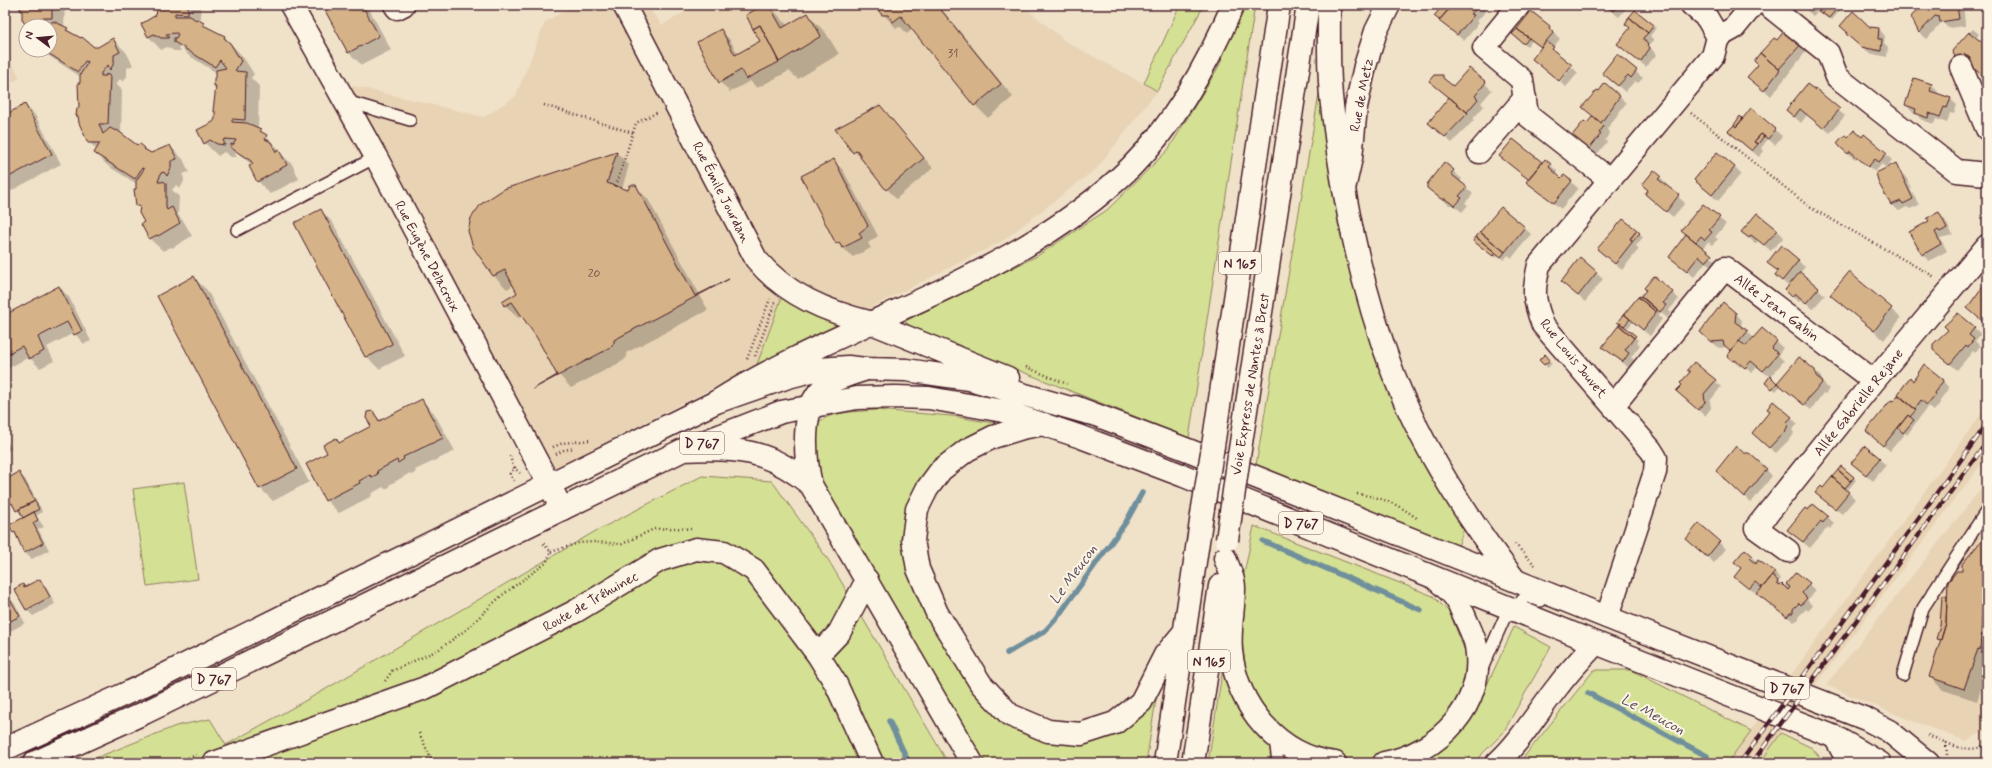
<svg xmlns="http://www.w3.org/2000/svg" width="1992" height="768" viewBox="0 0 1992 768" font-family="Mynerve,sans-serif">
<rect width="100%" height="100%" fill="#f0e1c9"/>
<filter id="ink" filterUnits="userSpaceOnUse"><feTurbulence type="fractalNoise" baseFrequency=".025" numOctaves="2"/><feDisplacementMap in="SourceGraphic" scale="8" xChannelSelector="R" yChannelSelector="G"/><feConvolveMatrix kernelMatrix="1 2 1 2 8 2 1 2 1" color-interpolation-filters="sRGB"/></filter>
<g filter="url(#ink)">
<path fill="#e8d3b5" d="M575,5H646L662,25L697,5H1022L1065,41L1157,91L1097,168L1004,240L536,478L328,98L354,86L484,117L516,96L545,22Z
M5,51L20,78L5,86Z
M1987,406V456L1980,466L1822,676L1759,763H1727Z
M1987,481V728L1985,731L1966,741L1902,717L1826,685Z"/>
<path fill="#d4e093" stroke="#8f805f" d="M1180,5H1204L1157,91L1144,83Z
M1242,5H1255L1189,438L912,328L905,321L1037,256L1107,210L1168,150L1219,66Z
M1319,94L1338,203L1403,420L1464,529L1457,549L1281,484L1256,465Z
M783,294L841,322L840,327L756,367Z
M876,410L952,416L1004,425L944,459L908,558L1026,733L1059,744L1098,740L1157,693L1146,763H978L823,484C819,474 813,463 811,453C803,409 847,413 876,410Z
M702,476L772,481L829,561L948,763H83L176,726L210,719L226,745L319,693L594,532Z
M184,482L198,579L147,586L133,489Z
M1254,526L1433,596L1450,613L1466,654L1465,676L1486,687L1514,627L1551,647L1503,733L1473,763H1208L1222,673L1245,665L1240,624L1244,574Z
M1594,670H1631L1751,731L1727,763H1519Z
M1781,733L1812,748L1825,763H1760Z"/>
<path fill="#0003" d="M21,5H65L64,27L72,33L88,42L94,48H98L113,39L126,52L133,65L127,68V76L123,82L120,79L116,84L122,90L121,134L138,146L139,145L145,148L150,154L170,146L183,159L189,172L183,174L184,181L180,189L176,185L172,190L179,196L178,215L184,222L192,236L172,248L171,247L163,251L150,239L142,224L145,223L141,209L137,205V184L108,166L95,153L97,150L89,142L78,116L80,109L81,77L49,56L43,50H50V26H27L21,9Z
M158,5H201L200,22L208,29L225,37L243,57L254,74L251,78L259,86L258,129L279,149L278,151L292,164L299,179L270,194L258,181L253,166L237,152L235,154L237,157H231L224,152L218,156L205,143L216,119V113L214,111L217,73L188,55L180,46L178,47L181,51H174L167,47L161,50L149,37L142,24L157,16Z
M323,5H367L391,50L362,65L349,53Z
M765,5H769L788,26L808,15L826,33L839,54L798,79L789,71L757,88L750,81L730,92L720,82L721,30L730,40L738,54L761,41Z
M875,5H943L940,7L1013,97L988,118L975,105L913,29L907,34L901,27L896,28Z
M1444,5H1449L1452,7L1454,5H1480L1486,11L1477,21L1479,23L1464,41L1435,16Z
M1604,5H1629L1619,17Z
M1801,5H1840L1839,7L1841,9L1832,20L1830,18L1828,19L1818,11L1813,16Z
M1922,5H1959L1964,12L1965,26L1948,28L1942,22L1927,39L1920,33L1912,17Z
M1653,25L1656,28L1650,36L1654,40L1649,45L1656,55L1646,67L1625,50L1631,29Z
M1549,27L1560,39L1552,48L1559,55L1558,56L1571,66L1558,81L1533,59L1542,48L1532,41L1527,46L1517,37Z
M1870,28L1879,29L1885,36L1884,43L1888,47L1887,57L1869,53L1847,34Z
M1973,29L1979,34L1975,39L1978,41L1987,43V80L1971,65L1965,68L1953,51Z
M1787,30L1808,49L1771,96L1749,77L1759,65L1755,61L1774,39L1777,41Z
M1617,56L1643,78L1638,83L1635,81L1625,92L1603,73Z
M1572,67L1578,73L1566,87L1560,82Z
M1469,70L1492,90L1481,103L1484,106L1473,119L1474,120L1452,143L1429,123L1449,98L1437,87L1442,76L1453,88Z
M1915,79L1932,85L1938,92V94L1950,99L1957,105L1954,114L1950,113L1947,123L1936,119L1934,124L1922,120L1906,105Z
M1807,85L1845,116L1830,133L1807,115L1801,123L1787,110Z
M1619,96L1626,103L1607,129L1610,133L1605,140L1607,142L1593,159L1577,146L1587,124L1593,116Z
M25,105L35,115L61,164L9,192L5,188V116Z
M880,107L933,168L896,199L836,130Z
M1743,120L1775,130L1782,136L1775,145L1768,139L1761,148L1764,151L1759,157L1736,138Z
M1842,138L1886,154L1892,160L1886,168L1882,164L1875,172L1857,157L1855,159L1848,153Z
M1513,140L1542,164L1545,160L1557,171L1555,174L1561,179L1571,182L1578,188L1561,209L1534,188L1527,182L1529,180L1500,156Z
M617,153L629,165L622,189L629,191L635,186L648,199L708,310L626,353L627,357L623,361L571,388L559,375L538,337L523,316L518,318L505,305L518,294L514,285L507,289L494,276L474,246L505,190Z
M833,160L843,170L878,236L868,243L871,248L853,257L837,243Z
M1444,164L1462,179L1460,182L1473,194L1465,203L1468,205L1462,212L1453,205H1449L1435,194Z
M1895,164L1907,179L1911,188L1910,189L1919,205L1910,209L1907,207L1899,211L1892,205L1880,184Z
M1734,167L1741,174L1718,201L1695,180Z
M1660,177L1666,183L1665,185L1685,203L1673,217L1646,194L1649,191L1643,185Z
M1703,205L1726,224L1715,237L1718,239L1712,245L1708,242L1702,249L1717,262L1713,268L1706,262L1694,277L1671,257L1687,235Z
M1501,208L1531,234L1512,258L1508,255L1504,260L1499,255L1496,258L1478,243Z
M321,210L333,223L405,356L379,369L366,356Z
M1938,214L1945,220L1953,235L1940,238L1947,251L1929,261L1923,255L1911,232L1930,222Z
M1615,228L1637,231L1643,237L1636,246L1639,249L1622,270L1598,249Z
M1777,230L1784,237L1771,251L1758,240L1756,244L1742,232Z
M1782,247L1805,267L1800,273L1825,295L1813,309L1802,299L1799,302L1786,290L1789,287L1776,275L1779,272L1769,263Z
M1596,273L1603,279L1585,302L1562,282Z
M1849,273L1901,318L1884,340L1831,295Z
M194,278L207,290L309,482L273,501L260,488Z
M59,287L69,297L91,341L84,344L74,333L47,347L54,361L40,368L29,357L5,370V316Z
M1672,292L1679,299L1669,310L1671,313L1667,318L1661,312L1658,316L1662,319L1650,336L1633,322L1626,330L1638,340L1637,342L1640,345L1631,357L1635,361L1629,368L1603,347L1639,298Z
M1735,313L1742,320L1741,326L1754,338L1762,329L1783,348L1778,355L1784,361L1770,377L1757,367L1752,373L1742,365L1740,367L1728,356L1732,352L1727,347L1719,348L1708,338Z
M1958,314L1981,334L1975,341L1980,346L1975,353L1973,351L1957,370L1941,356L1949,330Z
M1545,356L1552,363L1548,368L1540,360Z
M1799,358L1821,377L1822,382L1829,389L1825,394L1823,393L1811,410L1781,385L1776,391L1769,386L1770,378L1777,384Z
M5,377L9,384L5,386Z
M1910,379L1914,382L1943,381L1949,388L1940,400L1941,402L1934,411L1928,406L1907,435L1905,433L1890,451L1874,438L1893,403Z
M1715,381L1721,387L1710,401L1711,408L1705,416L1684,398Z
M422,400L434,413L455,451L415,470L416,472L412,475L410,473L389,485L390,487L385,489L383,487L371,494L372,496L339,513L326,500L307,465L328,453L336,439L340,443L372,426L373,412L381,421Z
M1773,402L1798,424L1792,430L1794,433L1792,437L1776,453L1760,440Z
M5,437L11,449L5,453Z
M1879,459L1886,465L1873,481L1852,463Z
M1766,469L1772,476L1751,503L1724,477Z
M19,473L25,479L40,507L42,512L36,516L44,527L38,529L49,550L32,559L25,553L14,532L25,518L10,503L5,495V481Z
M1853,477L1856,480L1847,491L1855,499L1842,514L1823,499V489L1836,480Z
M1814,505L1834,523L1830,529L1828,527L1810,548L1795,536L1808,512Z
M1699,525L1726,549L1714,563L1687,539Z
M1982,541L1987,545V671L1977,701L1943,690L1930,677L1941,642L1937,638L1947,597L1949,599Z
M1752,557L1758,563L1774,572L1781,579L1778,582L1784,587L1796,573L1816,591L1807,600L1813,606L1808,611L1806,609L1799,616V619L1794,622L1742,583V569L1735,562Z
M40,580L46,587L55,604L33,616L26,609L23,585L26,588Z
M8,597L15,604L25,623L5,634V599Z"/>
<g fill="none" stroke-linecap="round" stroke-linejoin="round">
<path stroke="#708f9c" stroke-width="5.5" d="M1263,541L1421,610
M1007,653L1045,631L1056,619L1126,522L1142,493
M1588,693L1707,756
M889,721L909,763"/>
</g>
<path fill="#d5b287" stroke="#4a1f2b" d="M20,5H52V18H43L45,26H26L22,19V10H20Z
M158,5H188V14L175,13V16H190L196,20L197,19L204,23L203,25L225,36L224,38L230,43L241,61L235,71L246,72L245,120L232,119V122L247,123L261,129L260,131L267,135L265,139L271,142L276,152L279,150L287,165L257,182L249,166L253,164L251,161L231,148V144L233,145L236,140L226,139L223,140L225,145L217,144L210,140L204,144L197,130L213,122L215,119V111H213L216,86H214V78H216V70L226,68L220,60L215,67L174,42V38H176L178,34L176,33L166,34L169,38H161L154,34L148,37L141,24L156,15Z
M322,5H362L379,36L348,53Z
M763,5H769L782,28L808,13L821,36L779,62L760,25L753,29L746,15Z
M874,5H937L1001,84L974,106L901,16L893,22L888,15H882Z
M1443,5L1452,6L1439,20L1434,16Z
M1479,5L1471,14L1474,15L1457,35L1439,21L1452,5Z
M1604,5H1618L1613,11Z
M1811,5H1829L1822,14Z
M1829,5L1839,6L1829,18L1822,13Z
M1921,5H1957L1959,19L1940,22L1939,17L1935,16L1919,33L1911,17Z
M1635,10L1654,25L1648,33L1629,17Z
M1531,11L1550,26L1549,28L1554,32L1541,47L1517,29Z
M1853,11L1870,27L1879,28L1878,39H1882L1881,51L1861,47L1846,34L1847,32L1840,26Z
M1629,17L1648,33L1643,38L1650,48L1641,61H1638L1617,44L1630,28L1625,24Z
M53,21L68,28L66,30L81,38L82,37L94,47H98L113,38L120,52L114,55V63L110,70L108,65L101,73V76H106V74L110,76L108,124H99L103,134L110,128L116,131L117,130L137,145L139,143L145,148L144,149L151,153L170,145L177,159L171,161V168L167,176L164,172L161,173L158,182H162L163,181L166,183V207L167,210L172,207L180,223L158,236L157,235L149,239L141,224L144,222L139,213L140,206H136L134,189H136V181L144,169L142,168L135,179L94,153L100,143H88L79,123L78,116H76L77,108H79L78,83H80V75L88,62L85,61L78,72L43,50H50V26H49Z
M760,25L779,62L746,79L741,70L719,83L697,42L721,29L735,55L760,41L753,29Z
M1517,29L1529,38L1524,44L1512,34Z
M1786,29L1803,42L1779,69L1760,53L1774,38L1777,40Z
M1969,32L1979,40L1987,41V75L1985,78L1970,65V58L1965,54L1958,62L1952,51Z
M1546,41L1554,47L1552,49L1572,65L1559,81L1532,59Z
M1760,53L1780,70L1764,91L1747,77L1758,65L1754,61Z
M1617,54L1637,70L1631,78L1628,75L1618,86L1602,73Z
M1469,68L1486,82L1475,96L1478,99L1467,112L1429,81L1434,75H1443V78L1453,86Z
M1914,78L1932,84L1930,91L1951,98L1947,108L1944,107L1940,117L1929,113L1928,118L1915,113L1916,109L1905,105Z
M1605,83L1620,96L1601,123L1582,107L1597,90L1599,91Z
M1807,84L1815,90L1816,89L1840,109L1823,128L1800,109L1794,117L1786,110Z
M1449,97L1468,113L1445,137L1428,123Z
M25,104L52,154L5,179V115Z
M880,105L924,158L886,190L860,157L861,156L857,150L853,153L835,129Z
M1751,108L1776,129L1768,139L1761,134L1754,142L1758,144L1752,151L1728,131L1734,125L1736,127Z
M1593,116L1604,126L1599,133L1601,134L1586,153L1569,139L1584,121L1587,123Z
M1740,116L1743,119L1736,127L1734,125Z
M1854,130L1862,137L1864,134L1887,153L1879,162L1875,159L1868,167L1850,151L1848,154L1840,147L1837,143L1842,137L1846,135L1848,137Z
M1761,134L1764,136L1758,144L1754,142Z
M1513,139L1542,162L1528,179L1499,156Z
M617,152L607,183L628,190L630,185H636L695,296L729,279L614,340V344L610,348L533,389L557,375L537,338L512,302L504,306L502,302L517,293L505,270L493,276L473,247L468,231L471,218L481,204L504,189Z
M1717,152L1735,167L1712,195L1694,180Z
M834,159L868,226L859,233L862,238L842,248L839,242L836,244L801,176Z
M1545,159L1551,164L1549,167L1561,178L1564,175L1572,181L1554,203L1526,182Z
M1444,162L1454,170L1451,174L1467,187L1459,196L1462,198L1455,206L1445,199H1441L1427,188V184Z
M1896,163L1913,199L1903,204L1901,201L1891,205L1879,184L1876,173Z
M1654,170L1661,176L1658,179L1679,195L1666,212L1645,194L1648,190L1642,185Z
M1703,204L1720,217L1709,230L1712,232L1705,240L1701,236L1696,242L1681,230Z
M1501,207L1525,227L1505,252L1480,232Z
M321,209L392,343V344L372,355L365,357L294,223Z
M1939,212L1947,228L1940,232L1938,230L1935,232L1941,244L1922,255L1909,232L1929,221L1927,218Z
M1757,213L1778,230L1764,245L1751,235L1749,238L1741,232Z
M1623,219L1637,230L1630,239L1633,241L1615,264L1597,249Z
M1637,230L1640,233L1633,241L1630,239Z
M1480,232L1505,252L1501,257L1476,237Z
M1686,234L1712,255L1706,262L1699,256L1687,271L1669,257Z
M1476,237L1496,253L1493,256L1473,241Z
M1781,245L1799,260L1782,281L1775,275L1778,271L1767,263Z
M1580,257L1597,272L1578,296L1561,282Z
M1800,272L1819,288L1806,303L1795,293L1792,297L1785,290Z
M1849,272L1892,308L1874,331L1830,295Z
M194,276L297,469L259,489L157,296Z
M1654,276L1673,292L1663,303L1666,305L1660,312L1641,296L1646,290L1644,288Z
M1987,284V325L1967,308L1983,286L1984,288Z
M59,286L82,331L74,335L67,322L38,337L44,351L29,359L22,346L5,355V315Z
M1640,296L1657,310L1656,312L1638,297Z
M1638,297L1656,312L1643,330L1624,314Z
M1723,302L1736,313L1735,322L1748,331L1731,351L1724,345L1723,341L1711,342L1700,332Z
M1958,313L1975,327L1969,335L1974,339L1968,347L1966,345L1950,364L1933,350V344L1948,330L1944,326Z
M1624,314L1630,319L1624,326L1617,322Z
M1620,323L1636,336L1634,338L1619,325Z
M1619,325L1634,338L1625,350L1629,353L1623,362L1602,347Z
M1762,328L1777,341L1772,348L1778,354L1763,371L1751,361L1745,368L1735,360L1733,361L1727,356L1739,341L1746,346Z
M1545,354L1550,360L1544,365L1539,360Z
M1799,357L1815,370L1816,376L1823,382L1809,397L1804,405L1777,383Z
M1694,362L1716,380L1704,394L1705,402L1698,410L1676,391L1682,385L1680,383L1690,372L1687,370Z
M1924,364L1944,380L1934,393L1935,395L1927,405L1921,400L1915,409L1898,394L1910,377L1913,381Z
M1770,376L1777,383L1772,389L1765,383Z
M1898,395L1916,410L1910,417L1908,415L1883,446L1866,431L1891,400L1893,401Z
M422,399L443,438L403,457L404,459L398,463L397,460L377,471L378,474L372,477L370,475L359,481L360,483L325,501L306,464L327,453L323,445L336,438L339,443L371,426L366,418L367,412L373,411L379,421Z
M1773,401L1792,417L1786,423L1788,425L1786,430L1769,448L1752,433L1770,411L1767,409Z
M1908,415L1914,420L1903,433L1898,428Z
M1736,446L1744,453H1749L1767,469L1744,497L1716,471Z
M1865,446L1880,458L1866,475L1851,463Z
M1841,466L1854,477L1851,481L1838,470Z
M1838,470L1851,481L1845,488L1832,477Z
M19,472L35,501L16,511L12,503L9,504L5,497V480Z
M1832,477L1849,492L1835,509L1815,493L1821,486L1823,488Z
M35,501L39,509L23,518L19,509Z
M1813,504L1828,516L1823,523L1821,521L1803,542L1787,530L1805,508L1808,510Z
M34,512L38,520L33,523L43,543L24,553L15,532L13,533L9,525Z
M1699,523L1720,541L1707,557L1686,539Z
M1982,540L1987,544L1980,650L1978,649L1964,689L1929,677L1946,623L1948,582L1957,571H1962V564Z
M1745,549L1753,556L1750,559L1756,564L1758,560L1775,572L1762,588L1755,582L1749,589L1734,577L1741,568L1734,562Z
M1796,572L1810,583L1802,593L1807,598L1801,605L1799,603L1793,609V613H1790L1787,617L1757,594L1772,576L1778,581L1777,584L1780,586L1782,584L1788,590L1790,587L1786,584Z
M40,579L50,597L26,610L14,589L23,584L24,587Z
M8,596L20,616L5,624V598Z
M1942,596H1947L1946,623L1941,640L1936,639L1940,626Z"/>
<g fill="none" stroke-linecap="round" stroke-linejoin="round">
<defs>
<path id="lane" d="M346,101L410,120
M237,230L376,157
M1481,671L1504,619L1526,596L1540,601
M1903,675L1923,608L1987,510
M1275,738L1278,763"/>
<path id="street" d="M291,5L376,157L562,509
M395,5L397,8L403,5
M624,5L756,259C785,295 828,312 872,323
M1519,5L1484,48L1522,80L1527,115L1610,180
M1768,5L1828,53L1837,77L1957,171L1987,174
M1718,37L1734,28L1753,5
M1961,67L1987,129
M1479,152L1525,98
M1344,189L1351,158L1356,107L1365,66L1376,31L1389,5
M1613,406L1725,268L1874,381
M1788,551L1756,528L1874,381L1987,246
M1607,617L1655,472L1656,458L1651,450L1543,325C1533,299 1533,291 1539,265L1713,56L1718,37L1707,18L1692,5
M818,655L839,633L867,580
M214,763L425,688L576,611L660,560L696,549L724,552L754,570L818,655L836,684L872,763"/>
<path id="secondary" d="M1835,737L1849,763"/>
<path id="primary" d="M872,323L1008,378
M1075,407L1188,450L1644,632L1866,719L1889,731L1928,763
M5,749L140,687L716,402L788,377L819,369L848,367L866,369L906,370L969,379L1088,413
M34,763L144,713L683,450L781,412L857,398L895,397L929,398L1003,411L1081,437L1184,476L1596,643L1835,737L1880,763"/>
<path id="highway" d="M1329,5C1329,41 1328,78 1333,113C1343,201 1362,290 1393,373C1422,448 1466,517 1515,580
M866,369C853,374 833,378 823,388C800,408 805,458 811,485L972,763
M716,402C850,318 1016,280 1131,167C1175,123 1209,61 1233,5
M1044,424L1022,428L993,437L967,450L941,470L927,489L917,509L913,540L918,569L937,613L981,684L1010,715L1048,731L1081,734L1115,723L1141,702L1165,655L1185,631
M1213,446L1279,5
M683,450C737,447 768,449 811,485
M1239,456L1308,5
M1225,558C1228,567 1234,578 1234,587C1234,608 1229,630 1231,651C1237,706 1278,756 1335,763
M1165,763L1203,508
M1193,763L1220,586
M1384,763C1439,753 1486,704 1476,646C1474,636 1468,625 1464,615C1461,610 1459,603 1456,599C1451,591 1442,585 1436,579
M1497,763C1522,740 1538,711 1559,685C1570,670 1583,657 1596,643"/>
</defs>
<use href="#lane" stroke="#4a1f2b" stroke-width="14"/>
<use href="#street" stroke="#4a1f2b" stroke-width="25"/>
<use href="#secondary" stroke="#4a1f2b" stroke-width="25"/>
<use href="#primary" stroke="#4a1f2b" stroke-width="25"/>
<use href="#highway" stroke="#4a1f2b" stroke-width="25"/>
<path stroke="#4a1f2b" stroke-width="2.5" stroke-dasharray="1 3" stroke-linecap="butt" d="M544,105L633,133
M1691,113L1811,208L1935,277
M616,186L636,123L658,112
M755,356L775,302
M747,359L770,299
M1026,367L1067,384
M553,447L563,443L591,440
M556,454L564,450L574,448
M510,456L513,467L520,473
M514,481L510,474L516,466
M1357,494C1382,497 1398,504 1418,519
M1515,544L1535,565
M551,552L579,543L595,542L622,544L654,529L673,528L691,529
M385,681L392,671L438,650L467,629L501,596L546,563L551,552L542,542
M419,733L433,763
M1928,735C1946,742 1969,757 1987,743
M1946,742L1947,755
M173,763L196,755"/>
<use href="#lane" stroke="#fcf5e5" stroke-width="11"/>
<use href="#street" stroke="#fcf5e5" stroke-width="22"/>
<use href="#secondary" stroke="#fcf5e5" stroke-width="22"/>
<use href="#primary" stroke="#fcf5e5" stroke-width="22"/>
<use href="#highway" stroke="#fcf5e5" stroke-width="22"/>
<defs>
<path id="rail" d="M1740,763L1987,424
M1752,763L1987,442"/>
</defs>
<use href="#rail" stroke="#4a1f2b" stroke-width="4.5"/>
<use href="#rail" stroke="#fcf5e5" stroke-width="3" stroke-dasharray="9" stroke-linecap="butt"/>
<defs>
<path id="highway-bridge" d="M1203,508L1213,446
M1227,540L1239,456"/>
</defs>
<use href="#highway-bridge" stroke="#4a1f2b" stroke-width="25" stroke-linecap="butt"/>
<use href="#highway-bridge" stroke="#fcf5e5" stroke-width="22"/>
</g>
</g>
<g text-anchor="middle" stroke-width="4" stroke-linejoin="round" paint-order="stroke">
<g font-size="12" fill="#6d4442">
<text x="953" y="57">31</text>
<text x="594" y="277">20</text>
</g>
<g fill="#fcf5e5" stroke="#7f5f63" stroke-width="1">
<rect x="1219" y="252" width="42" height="22" rx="3"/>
<rect x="680" y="432" width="44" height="22" rx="3"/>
<rect x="1279" y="512" width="44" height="22" rx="3"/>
<rect x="1188" y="650" width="42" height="22" rx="3"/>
<rect x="192" y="668" width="44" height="22" rx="3"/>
<rect x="1765" y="677" width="44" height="22" rx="3"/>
</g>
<g font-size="13" font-weight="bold" fill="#4a1f2b">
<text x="1240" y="268">N 165</text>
<text x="702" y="448">D 767</text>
<text x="1301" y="528">D 767</text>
<text x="1209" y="666">N 165</text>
<text x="214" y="684">D 767</text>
<text x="1787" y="693">D 767</text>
</g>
<g font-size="14" fill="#4a1f2b" stroke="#fcf5e5">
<text transform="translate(1361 95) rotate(-79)" y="5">Rue de Metz</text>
<text transform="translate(722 192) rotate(63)" y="5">Rue Émile Jourdan</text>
<text transform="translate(428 256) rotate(62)" y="5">Rue Eugène Delacroix</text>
<text transform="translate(1777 307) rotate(37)" y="5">Allée Jean Gabin</text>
<text transform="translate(1574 358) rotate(51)" y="5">Rue Louis Jouvet</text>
<text transform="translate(1250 384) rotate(-81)" y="5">Voie Express de Nantes à Brest</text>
<text transform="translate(1858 402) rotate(-51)" y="5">Allée Gabrielle Rejane</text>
<text transform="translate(590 601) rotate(-30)" y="5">Route de Tréhuinec</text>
</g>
<g font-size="15" font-style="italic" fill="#5a4e5a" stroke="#fcf5e5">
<text transform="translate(1073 574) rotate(-54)" y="5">Le Meucon</text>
<text transform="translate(1653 714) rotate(28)" y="5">Le Meucon</text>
</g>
</g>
<rect width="1992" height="768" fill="none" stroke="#fcf5e5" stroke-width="20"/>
<rect x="10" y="10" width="1972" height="748" fill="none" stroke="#4a1f2b" stroke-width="1.5" filter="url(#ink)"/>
<g transform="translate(38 38) rotate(286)"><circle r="19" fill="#fcf5e5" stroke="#b59f9b"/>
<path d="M0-3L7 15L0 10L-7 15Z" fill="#4a1f2b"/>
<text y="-6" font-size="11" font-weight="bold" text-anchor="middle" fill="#4a1f2b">N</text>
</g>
</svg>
